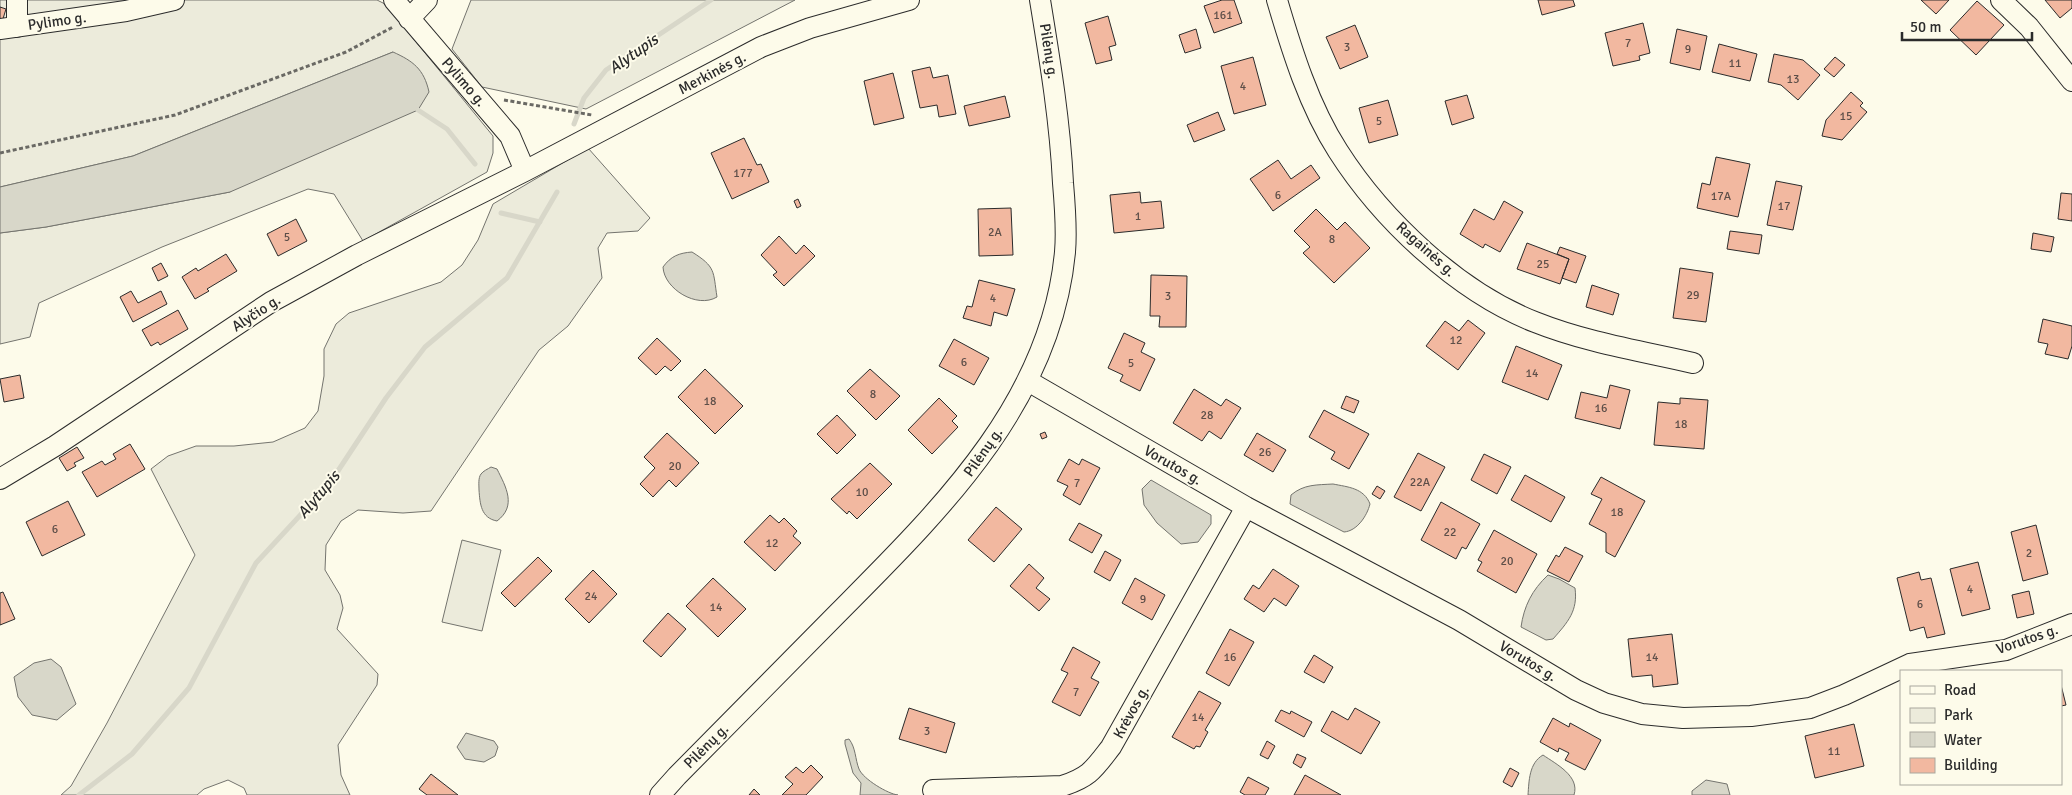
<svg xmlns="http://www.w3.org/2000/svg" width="2072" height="795" viewBox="0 0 2072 795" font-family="Signika,sans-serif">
<rect width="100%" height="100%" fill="#fdfbea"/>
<path fill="#ecebdb" stroke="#74746e" d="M0,0H377L385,4L493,136V153L487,172L363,241L334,194L308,189L162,247L39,303L30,337L0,344V233L46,227L230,192L393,52L133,156L0,187Z
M471,0H795L586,109L482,87L452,49Z
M588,148L650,218L638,231L607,233L598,248L602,278L568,326L539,350L431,511L403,513L358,510L341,521L326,545L325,570L340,595L343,608L337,629L378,674L377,685L338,745L341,775L350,795H247L244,788L228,780L204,789L197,795H61L71,786L107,723L195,555L151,469L168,456L196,446H234L273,442L305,428L318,411L324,376V349L336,324L349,313L441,282L462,265L478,240L493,204Z
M462,540L501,550L482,631L442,622Z"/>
<path fill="#d8d7c9" stroke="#74746e" d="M393,52C413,61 424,69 429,92L418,110L230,192L46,227L0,233V187L133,156Z
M692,252C716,267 713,271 717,297C697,309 664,289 663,267C671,256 679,253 692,252Z
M491,467L497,469C506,487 517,506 497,521C481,518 480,504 479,490C479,485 478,478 481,474C483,471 488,469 491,467Z
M1151,480L1211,515V524L1198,542L1181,544L1157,523L1144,505L1142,489Z
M1333,484C1348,487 1364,488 1370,504C1367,516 1357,531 1344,532L1290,504L1291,495C1304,484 1317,485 1333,484Z
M1548,575L1559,579L1575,588C1578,611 1568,622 1553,639L1546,640L1521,627C1524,606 1532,590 1548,575Z
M51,659L61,667L76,704L57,720L32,715L18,697L14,677L34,663Z
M466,733L494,741L498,747L495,756L484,762L465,759L457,747Z
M849,739C856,748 855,759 859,769C863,779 888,794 898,795H860L861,783L853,773L845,744V740Z
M1543,755C1556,764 1580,776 1574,795H1528C1529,781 1529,763 1543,755Z
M1706,780L1727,784L1730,795H1692V791Z"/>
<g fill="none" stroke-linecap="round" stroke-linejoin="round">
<path stroke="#d8d7c9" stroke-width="5" d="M418,110L447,129L475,164
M574,124L584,98L606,70L711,0
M501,213L540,222
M79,795L132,754L189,688L256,563L330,483L386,398L425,347L507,278L557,192"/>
</g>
<path fill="#f2b8a0" stroke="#2b2b2b" d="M1222,0H1234L1242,23L1214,33L1204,6Z
M1538,0H1573L1575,6L1542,15Z
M1921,0H1949L1936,14Z
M2045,0H2072V8L2060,18Z
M1977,1L2004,25L1976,55L1950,30Z
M0,7L6,9L2,22H0Z
M1108,16L1116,45L1109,47L1112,60L1096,64L1085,23Z
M1643,23L1650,53L1639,56L1640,60L1613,66L1605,33Z
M1355,25L1368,57L1340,69L1326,37Z
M1196,29L1201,48L1185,53L1179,35Z
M1677,29L1707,36L1700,70L1670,63Z
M1719,44L1757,54L1750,81L1712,72Z
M1774,54L1803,60L1820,75L1798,100L1781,85L1768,82Z
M1253,57L1266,105L1234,114L1221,66Z
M1835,57L1845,65L1834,77L1824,69Z
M930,67L933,78L948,75L956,114L939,117L937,105L920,108L912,71Z
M893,73L904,118L874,125L864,81Z
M1851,92L1863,103L1860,106L1867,112L1842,140L1822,136L1826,120Z
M1467,95L1474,118L1452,125L1445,101Z
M1005,96L1010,117L969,126L964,106Z
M1388,100L1398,135L1369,143L1359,108Z
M1218,112L1225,130L1194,142L1187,125Z
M744,138L757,165L761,164L769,182L732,199L711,153Z
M1716,157L1750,164L1738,217L1697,208L1702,183L1710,185Z
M1278,160L1291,179L1311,165L1320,178L1273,211L1250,179Z
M1776,181L1802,186L1793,230L1767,225Z
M1140,192L1141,203L1161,201L1164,228L1114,233L1110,195Z
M2061,193L2072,194V221L2058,219Z
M798,199L801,206L797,208L794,201Z
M1504,201L1523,212L1500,252L1485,244L1483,248L1460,234L1474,209L1494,220Z
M1011,208L1013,255L979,256L978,209Z
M1316,209L1337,230L1345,222L1370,248L1334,283L1303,253L1310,247L1294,231Z
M296,219L307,241L278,256L267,234Z
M1730,231L1762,235L1759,254L1727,249Z
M2033,233L2054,237L2051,252L2031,249Z
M779,236L796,254L804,245L815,256L784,286L773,275L777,272L761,255Z
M1527,243L1569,259L1560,284L1517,269Z
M1560,247L1586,256L1576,283L1562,278L1569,259L1557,254Z
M226,254L237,271L207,289L209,291L195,299L182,277L196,268L198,271Z
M161,263L168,276L158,281L152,268Z
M1680,268L1713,273L1706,322L1673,318Z
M1151,275L1187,276L1186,327H1159L1160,316H1150Z
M979,280L1015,289L1007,316L994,312L991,326L963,318L967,306L972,307Z
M1592,285L1619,294L1613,315L1586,307Z
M131,291L138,303L161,291L167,304L133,322L120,297Z
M178,310L188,329L160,345L158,342L151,346L142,330Z
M2043,319L2072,326V346L2068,359L2045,354L2048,344L2038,342Z
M1468,320L1485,333L1458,370L1426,346L1445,321L1459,331Z
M1124,333L1145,343L1141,352L1155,359L1140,391L1120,381L1123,375L1108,368Z
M657,338L681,361L671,371L665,366L656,375L638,358Z
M954,339L989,358L974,385L939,366Z
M1516,346L1562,365L1548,400L1502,382Z
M705,369L743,406L715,434L678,397Z
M870,369L900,396L876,420L847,391Z
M20,375L24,398L4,402L0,379Z
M1610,385L1630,390L1620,429L1575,418L1581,392L1607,398Z
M1194,389L1221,406L1226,399L1241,408L1221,439L1209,431L1202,441L1173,423Z
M1346,396L1359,401L1354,413L1341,408Z
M939,398L957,416L952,421L958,427L932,454L908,430Z
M1680,398L1708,400L1704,449L1654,445L1658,402L1680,404Z
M1324,410L1369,434L1349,469L1331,459L1335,452L1309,437Z
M837,415L856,435L837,454L817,434Z
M1045,432L1047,437L1042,439L1040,434Z
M667,433L699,463L676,487L669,480L653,497L640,484L655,468L644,457Z
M1257,433L1286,450L1273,472L1244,455Z
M130,444L145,469L97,497L82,472L102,461L105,465L116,459L113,454Z
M77,447L84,458L74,463L76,466L67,471L59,458Z
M1418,453L1445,467L1421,511L1394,497Z
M1484,454L1511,467L1497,494L1471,480Z
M1069,459L1079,465L1082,459L1100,468L1080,505L1063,495L1068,486L1057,481Z
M870,463L892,484L857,519L849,511L847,514L831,499Z
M1525,475L1565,497L1551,522L1511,500Z
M1601,477L1645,501L1615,557L1606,552V533L1589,524L1602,499L1591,494Z
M1377,486L1385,491L1380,499L1372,494Z
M68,501L85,535L42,556L26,522Z
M1441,502L1480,524L1466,549L1462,547L1456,559L1421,540Z
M996,507L1022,529L994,562L968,540Z
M770,515L779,523L784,518L797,531L793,536L801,543L775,571L744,542Z
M1079,523L1102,535L1092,553L1069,540Z
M2036,525L2048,574L2023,581L2011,532Z
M1494,530L1537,554L1516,593L1477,571L1482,562L1478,560Z
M1565,547L1583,556L1569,582L1547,571L1556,555L1559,557Z
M1105,551L1121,560L1110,581L1094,572Z
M538,557L552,571L515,607L501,593Z
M1978,562L1990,609L1962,616L1950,569Z
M1029,564L1044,578L1036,588L1050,599L1039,611L1010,586Z
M1273,569L1299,586L1286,606L1274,598L1264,612L1244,599L1253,585L1259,589Z
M593,570L617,594L589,623L565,599Z
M1919,572L1921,580L1931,578L1945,634L1927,638L1924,627L1910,631L1897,578Z
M713,578L746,609L718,637L686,606Z
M1135,578L1165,595L1152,620L1122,603Z
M2029,591L2034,614L2017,618L2012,595Z
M3,592L15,619L0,625V593Z
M668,613L686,629L661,657L643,641Z
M1230,629L1254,642L1229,686L1206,673Z
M1672,634L1678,684L1653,687L1652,675L1632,677L1628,639Z
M1073,647L1100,662L1091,678L1099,682L1080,716L1052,702L1068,673L1061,670Z
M1314,655L1333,667L1324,683L1304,672Z
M2061,685L2066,705L2061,706Z
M1199,691L1221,703L1205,730L1208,732L1200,747L1196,746L1194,749L1172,737Z
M909,708L955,723L946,753L899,739Z
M1355,708L1380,722L1361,754L1321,731L1332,711L1348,720Z
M1281,710L1290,714L1291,711L1312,722L1304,737L1275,721Z
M1553,718L1569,727L1570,723L1601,740L1585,770L1565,760L1569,753L1559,748L1558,752L1540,742Z
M1854,724L1864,766L1815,778L1805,736Z
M1267,741L1275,746L1268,759L1260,755Z
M1297,754L1306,758L1301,768L1293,763Z
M811,765L823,777L806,795H782L793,784L785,777L796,767L803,773Z
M1510,768L1519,773L1512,787L1503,782Z
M431,774L458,795H427L419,789Z
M1305,775L1341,795H1294Z
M1248,777L1269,788L1265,795H1245L1240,792Z
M754,789L760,795H749Z"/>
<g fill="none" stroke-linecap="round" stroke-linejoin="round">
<defs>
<path id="minor" d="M394,0L510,136L525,171
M1277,0C1292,51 1309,106 1338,151C1382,220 1458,292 1535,322C1585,342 1640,351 1693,363
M2001,0L2029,27L2072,81
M409,19L427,0
M17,27V0
M0,29L126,11L174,0
M1028,381L1246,507L1459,620L1576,690L1604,703L1642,714L1683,718L1751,716L1810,708L1844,695L1910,664L2006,650L2072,624
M0,479L55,446L271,302L357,255L525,171L761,47L810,28L909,0
M933,790L1062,786C1090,777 1094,769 1111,747L1246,507
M660,795L677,776C731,722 785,667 839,612C939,511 1051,403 1065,252C1067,230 1065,206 1063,183C1060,121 1050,61 1040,0"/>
</defs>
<use href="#minor" stroke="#2b2b2b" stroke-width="22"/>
<path stroke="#6a6964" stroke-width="3" stroke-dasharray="4 2.5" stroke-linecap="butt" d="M504,100L592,115
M0,153L175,115L346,52L393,27"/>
<use href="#minor" stroke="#fdfbea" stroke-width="20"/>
</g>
<g text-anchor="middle" stroke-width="4" stroke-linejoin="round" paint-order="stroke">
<g font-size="12" fill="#5d4e48">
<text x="1223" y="19">161</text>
<text x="1628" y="47">7</text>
<text x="1347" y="51">3</text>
<text x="1688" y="53">9</text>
<text x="1735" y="67">11</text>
<text x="1793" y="83">13</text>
<text x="1243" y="90">4</text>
<text x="1846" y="120">15</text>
<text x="1379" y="125">5</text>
<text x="743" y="177">177</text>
<text x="1278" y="199">6</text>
<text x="1721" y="200">17A</text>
<text x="1784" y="210">17</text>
<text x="1138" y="220">1</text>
<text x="995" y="236">2A</text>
<text x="287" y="241">5</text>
<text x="1332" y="243">8</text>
<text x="1543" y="268">25</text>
<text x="1693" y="299">29</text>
<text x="1168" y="300">3</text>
<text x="993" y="302">4</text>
<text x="1456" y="344">12</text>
<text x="964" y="366">6</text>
<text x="1131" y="367">5</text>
<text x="1532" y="377">14</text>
<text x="873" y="398">8</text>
<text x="710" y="405">18</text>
<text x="1601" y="412">16</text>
<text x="1207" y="419">28</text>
<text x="1681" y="428">18</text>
<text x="1265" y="456">26</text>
<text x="675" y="470">20</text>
<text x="1420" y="486">22A</text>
<text x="1077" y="487">7</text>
<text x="862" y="496">10</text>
<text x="1617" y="516">18</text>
<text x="55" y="533">6</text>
<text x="1450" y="536">22</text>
<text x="772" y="547">12</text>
<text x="2029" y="557">2</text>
<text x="1507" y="565">20</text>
<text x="1970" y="593">4</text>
<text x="591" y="600">24</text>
<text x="1143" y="603">9</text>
<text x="1920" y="608">6</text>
<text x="716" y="611">14</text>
<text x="1230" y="661">16</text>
<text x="1652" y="661">14</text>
<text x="1076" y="696">7</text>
<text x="1198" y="721">14</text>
<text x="927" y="735">3</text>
<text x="1834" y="755">11</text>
</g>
<g font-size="15" fill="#2b2b2b" stroke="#fdfbea">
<text transform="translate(57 21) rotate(-8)" y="5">Pylimo g.</text>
<text transform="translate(1049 51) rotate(81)" y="5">Pilėnų g.</text>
<text transform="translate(712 73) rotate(-28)" y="5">Merkinės g.</text>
<text transform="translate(464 82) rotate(49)" y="5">Pylimo g.</text>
<text transform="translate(1426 249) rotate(42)" y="5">Ragainės g.</text>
<text transform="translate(256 313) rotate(-33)" y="5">Alyčio g.</text>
<text transform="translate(983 452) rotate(-55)" y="5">Pilėnų g.</text>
<text transform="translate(1173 465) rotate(30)" y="5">Vorutos g.</text>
<text transform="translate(2027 639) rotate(-19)" y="5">Vorutos g.</text>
<text transform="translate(1528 661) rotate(31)" y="5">Vorutos g.</text>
<text transform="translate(1131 712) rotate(-61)" y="5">Krėvos g.</text>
<text transform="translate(706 746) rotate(-45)" y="5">Pilėnų g.</text>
</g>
<g font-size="16" font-style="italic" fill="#2b2b2b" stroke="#fdfbea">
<text transform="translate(633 53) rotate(-35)" y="6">Alytupis</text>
<text transform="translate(318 494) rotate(-50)" y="6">Alytupis</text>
</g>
</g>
<rect x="1900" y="670" width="162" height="115" fill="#fdfbea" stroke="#a9a89e"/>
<rect x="1910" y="686" width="25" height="8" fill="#fdfbea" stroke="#a9a89e"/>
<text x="1944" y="695" font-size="15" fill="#2b2b2b">Road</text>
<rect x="1910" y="708" width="25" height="15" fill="#ecebdb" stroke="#a9a89e"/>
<text x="1944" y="720" font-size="15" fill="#2b2b2b">Park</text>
<rect x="1910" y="732" width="25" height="15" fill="#d8d7c9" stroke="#a9a89e"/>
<text x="1944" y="745" font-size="15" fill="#2b2b2b">Water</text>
<rect x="1910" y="758" width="25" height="15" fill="#f2b8a0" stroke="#a9a89e"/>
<text x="1944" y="770" font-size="15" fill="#2b2b2b">Building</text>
<path d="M1902 32v8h130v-8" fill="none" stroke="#2b2b2b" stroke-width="2.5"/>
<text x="1910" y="32" font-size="15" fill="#2b2b2b" stroke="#fdfbea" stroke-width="4" paint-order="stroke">50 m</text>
</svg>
